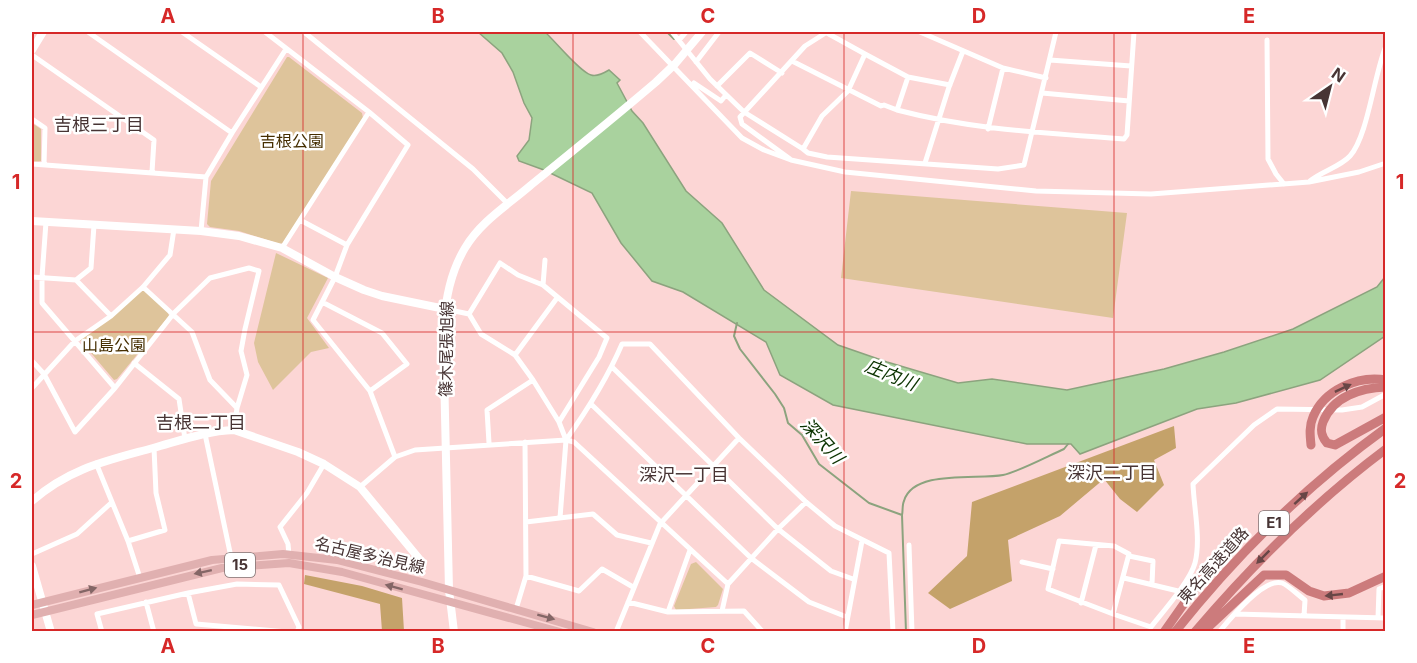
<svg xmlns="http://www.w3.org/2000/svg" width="1417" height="663" viewBox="0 0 1417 663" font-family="Inter,'Noto Sans JP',sans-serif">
<rect width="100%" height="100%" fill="#fcd6d5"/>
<path fill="#dec49b" d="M287,57H289L362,113L363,118L283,243L280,244L239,231L210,227L207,224L211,181Z
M32,123L41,129V161L32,162Z
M851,191L1127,213L1113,318L841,278Z
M276,253L328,278L307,318L329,348L311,352L273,390L258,362L254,343Z
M142,291H145L168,312L169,316L117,379L114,380L80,340Z
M696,562L723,589L718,605L716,607L676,610L674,606L691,564Z"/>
<path fill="#c4a26a" d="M1174,426L1176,448L1154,460L1164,485L1137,512L1120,499L1104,479L1060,516L1008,540L1012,581L950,609L928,593L967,556L972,502Z
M305,575L362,586L402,598L404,631H382L380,604L304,584Z"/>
<path fill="#a9d29e" stroke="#8ca37e" stroke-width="1.5" d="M478,32H545C555,41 580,72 591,75C597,77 604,73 609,70L620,80L617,83L632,111L643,123L686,191L722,223L764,290L838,345L887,362L958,383L992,379L1067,390L1164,369L1224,352L1293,329L1377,287L1385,277V336L1320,380L1236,403L1197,409L1080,454L1071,444H1027L833,405L780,375L766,342L683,292L652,281L621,243L592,193L544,170L519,161L517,156L529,140L532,118L524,103L513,72L502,53Z"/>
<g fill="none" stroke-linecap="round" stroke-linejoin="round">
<path stroke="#8ca37e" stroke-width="2" d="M667,32L674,39
M737,323L734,336L740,349L775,394L784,408L788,423L802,435L819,464L869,503L902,515L906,632
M902,515C903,511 902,505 904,501C913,469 978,480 1003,475C1018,472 1048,456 1064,449L1068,444"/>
<path stroke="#fff" stroke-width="5" d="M88,32L232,133
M182,32L261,87
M265,32L369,112L408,145L347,245L335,277L313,320L370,391L395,457
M304,32L473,169L507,203
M640,32L742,138L764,150L791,160L845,172L1036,191L1151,194L1309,182L1359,172L1386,163
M672,32L710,79L744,112L803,149L822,116L848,91L865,54L827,33
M920,32L1003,68L1046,78
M679,40L686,32
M1267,40L1268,159L1276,174L1284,184
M32,55L154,140L152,172
M1050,60L1131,66
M792,61L881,106L884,105L897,110L908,77L865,54
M696,62L719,32
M908,77L950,85
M694,83L721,101L726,95
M717,86L750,53L782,73
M1042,93L1129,101
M897,110C973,130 1047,133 1124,139L1127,135L1134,32
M32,119L45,128L44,165
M988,129L1003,68
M803,149L808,153L827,157L998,169L1024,165L1056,32
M790,159L742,124L740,117L805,46L827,32
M925,163L949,87L963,51
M32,164L206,177
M1310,181C1322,171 1340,167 1350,156C1368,136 1374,74 1386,46
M300,220L347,245
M46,222L42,277V303L115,388
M201,231L206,177L232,133L286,49
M282,248L369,112
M32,277L76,280L111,316
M76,280L91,268L94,225
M543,285L545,260
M143,287L192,332L210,380L237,408
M322,302L382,333L407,364L370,391
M445,309L469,314L481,334L515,355L533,380L559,422L566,440L560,518
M469,314L500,263L518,275L543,285L607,338L599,357L559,422
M515,355L557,298
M32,361L44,374L75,432L115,388L174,313L210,278L249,268L259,271L245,329L241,351L247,375L237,408L234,430
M134,363L179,399L185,439
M612,367L778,529L831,571L853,579
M32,388L75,341L111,316L143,287L170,255L174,229
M591,404L751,558L809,602L847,617
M205,434L231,557
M566,440C588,409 607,379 622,344H650L739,438L806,502L835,526L889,553L893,632
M489,443L487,410L533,380
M96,463L128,541L140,578
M360,487L395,457L415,450L566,440L574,442L728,584
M526,522L593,514L617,535L651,543
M128,541L165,530L156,493L154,448
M909,545L912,632
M32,554L77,534L111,503
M289,555L288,544L280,527L307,493L324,464
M1129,556L1153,561L1152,584
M1022,562L1053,569
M526,576L579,591L602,569L633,587
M1124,578L1178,591
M188,593L196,624L287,632
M146,602L154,632
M628,602L668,612L744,611L763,632
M1081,603L1096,545
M516,609L526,576L525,442
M722,611L728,584L778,529L806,502
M668,612L690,550
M1113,614L1048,589L1059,541L1114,546L1129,554L1113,614L1151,627
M1235,614L1386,618
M1378,618L1379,589L1386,586
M102,632L97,614L188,593L237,584L279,585L299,627L297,632
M616,632L660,524L739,438
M845,632L862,541
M1147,632C1160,615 1190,582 1195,563C1201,539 1194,509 1193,484L1254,425L1277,409L1342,410L1362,407L1386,394
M1219,632C1229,620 1264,577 1282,583C1288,585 1299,596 1305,600L1304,616
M1343,632V617"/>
<path stroke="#fff" stroke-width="8" d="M32,50L43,32
M32,221L201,231L239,236L282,248L335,277L364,290L382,296L445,309
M32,501C70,468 106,461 153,448C179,441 206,431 234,430L298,452L324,464L360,487L421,561
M32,566L51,632
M454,632L449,590L443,327C446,299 450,273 465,248C481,221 508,205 531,185C573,151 615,117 656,82L675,64L702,32"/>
<path stroke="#e0b0b0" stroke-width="8" d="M32,605L212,560L283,554L337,560L422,582L593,632
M32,615L222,568L289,563L342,572L560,632"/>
<path stroke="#cc7b7c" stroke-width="9" d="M1386,387C1361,388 1333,396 1323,422C1320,430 1321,436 1327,443L1335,445L1386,417
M1311,445C1310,435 1309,426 1313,417C1324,390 1358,375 1386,380
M1164,632L1202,578L1211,562
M1175,632C1236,555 1307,485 1386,428
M1195,632C1252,565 1315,502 1386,449
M1203,632L1264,575H1286L1309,591L1324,596L1349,593L1386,576"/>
</g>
<defs><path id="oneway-solid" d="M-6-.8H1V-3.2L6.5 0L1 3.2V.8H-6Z" transform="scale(1.5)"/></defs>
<g fill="#684646">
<use href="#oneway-solid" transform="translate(1343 388) rotate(-25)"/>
<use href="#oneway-solid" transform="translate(1301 498) rotate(-42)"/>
<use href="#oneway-solid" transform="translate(1263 557) rotate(135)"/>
<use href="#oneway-solid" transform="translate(1334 595) rotate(174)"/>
</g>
<g fill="#846666">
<use href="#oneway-solid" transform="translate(203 572) rotate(168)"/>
<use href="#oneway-solid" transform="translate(394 587) rotate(-165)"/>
<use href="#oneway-solid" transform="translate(88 590) rotate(-15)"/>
<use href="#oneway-solid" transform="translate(546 617) rotate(15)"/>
</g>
<path fill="none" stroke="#d62828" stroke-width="1.5" stroke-opacity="0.55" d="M303,32V632M573,32V632M844,32V632M1114,32V632M32,332H1386"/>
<g text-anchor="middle" stroke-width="5" stroke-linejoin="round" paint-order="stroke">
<g fill="#fff" stroke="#7e7171" stroke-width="1.5">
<rect x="1259" y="511" width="30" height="24" rx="4.5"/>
<rect x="225" y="553" width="30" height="24" rx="4.5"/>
</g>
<g font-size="15" font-weight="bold" fill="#473434">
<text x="1274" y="528">E1</text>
<text x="240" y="570">15</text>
</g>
<g font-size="16" fill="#452e00" stroke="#fff">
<text x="292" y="147">吉根公園</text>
<text x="114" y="351">山島公園</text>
</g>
<g font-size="16" fill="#473434" stroke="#fff">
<text transform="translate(446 349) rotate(-89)" y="6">篠木尾張旭線</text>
<text transform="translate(370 555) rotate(13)" y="6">名古屋多治見線</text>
<text transform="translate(1213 565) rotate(-48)" y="6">東名高速道路</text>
</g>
<g font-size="18" fill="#473434" stroke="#fff">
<text x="99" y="131">吉根三丁目</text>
<text x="201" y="429">吉根二丁目</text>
<text x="1112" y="479">深沢二丁目</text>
<text x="684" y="481">深沢一丁目</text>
</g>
<g font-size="18" font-style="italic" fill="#0b3300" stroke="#fff">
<text transform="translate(891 375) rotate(22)" y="6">庄内川</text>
<text transform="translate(822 441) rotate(48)" y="6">深沢川</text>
</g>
</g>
<rect width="1417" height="663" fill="none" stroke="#ffffff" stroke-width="66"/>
<g transform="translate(1330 87) rotate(35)" stroke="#ffffff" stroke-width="4.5" paint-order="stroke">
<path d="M0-4.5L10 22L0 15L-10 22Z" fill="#473434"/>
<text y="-9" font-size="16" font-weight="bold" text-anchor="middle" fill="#473434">N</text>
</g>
<rect x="33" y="33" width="1351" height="597" fill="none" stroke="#d62828" stroke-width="2"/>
<g font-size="20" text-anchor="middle" font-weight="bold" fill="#d62828">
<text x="168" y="23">A</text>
<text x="438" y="23">B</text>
<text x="708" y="23">C</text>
<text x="979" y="23">D</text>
<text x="1249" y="23">E</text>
<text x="16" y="189">1</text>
<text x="1400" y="189">1</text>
<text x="16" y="488">2</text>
<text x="1400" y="488">2</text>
<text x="168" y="653">A</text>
<text x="438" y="653">B</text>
<text x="708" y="653">C</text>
<text x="979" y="653">D</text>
<text x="1249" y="653">E</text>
</g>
</svg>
